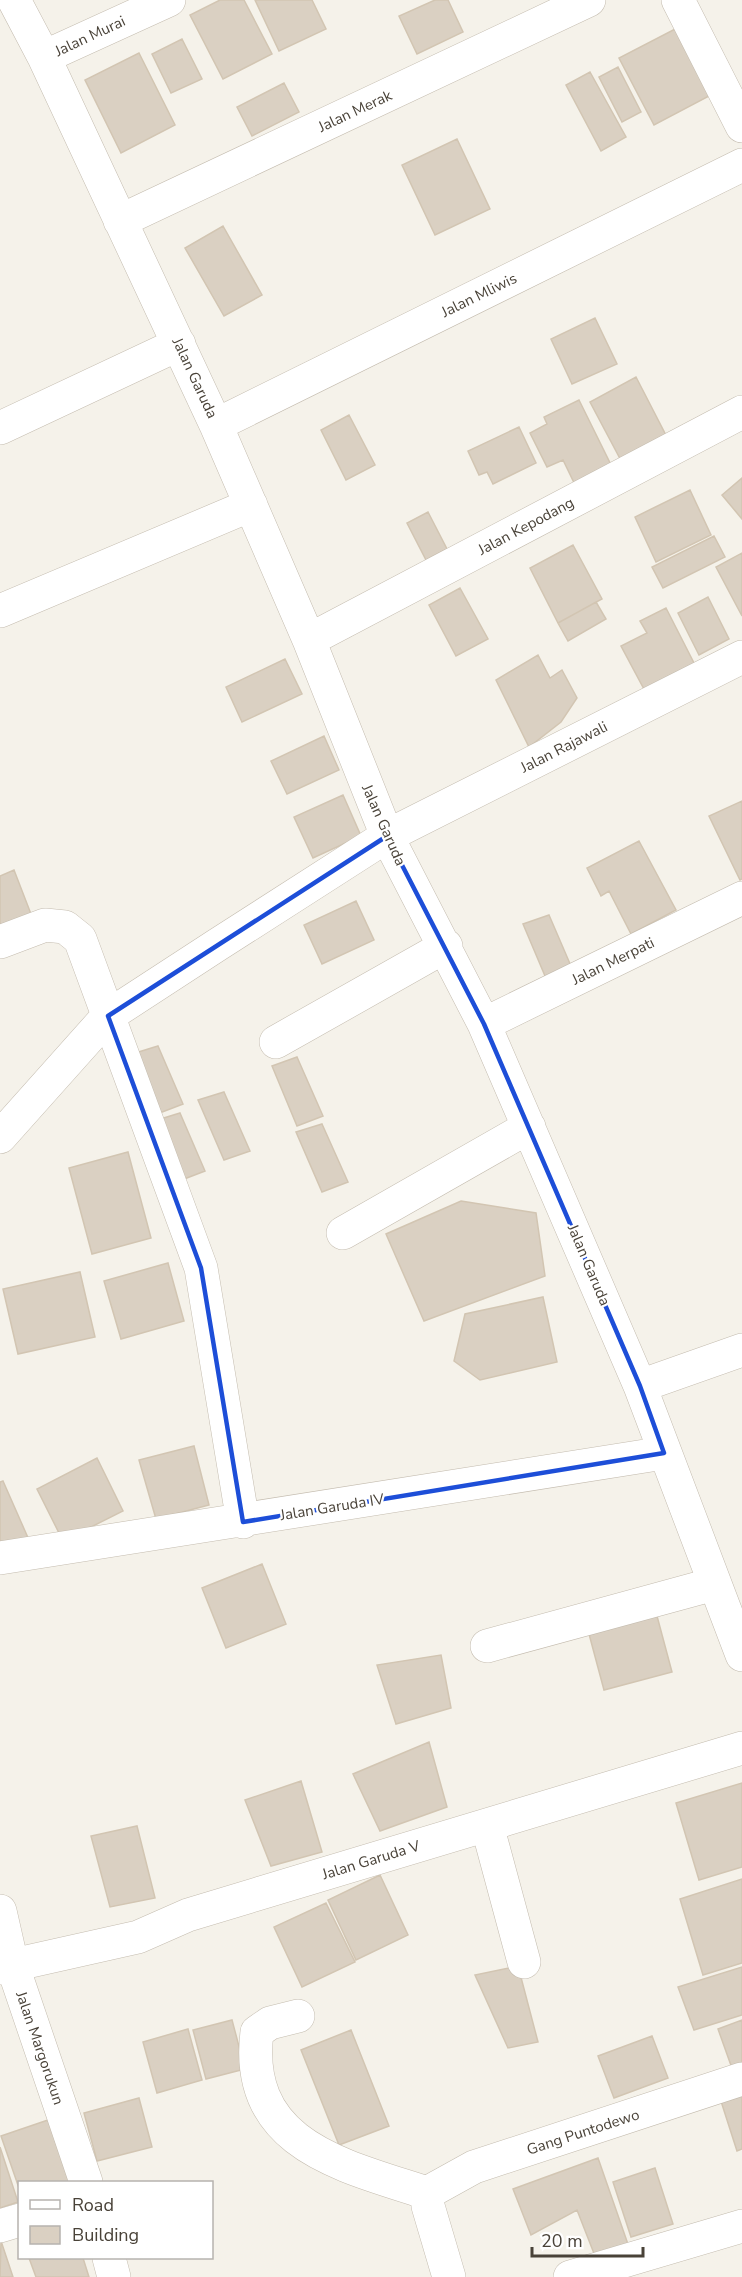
<svg xmlns="http://www.w3.org/2000/svg" width="742" height="2277" viewBox="0 0 742 2277" font-family="'Nunito Sans',sans-serif">
<rect width="100%" height="100%" fill="#f5f2ea"/>
<path fill="#dad0c2" stroke="#d2c5b2" stroke-width="1.5" d="M220,0H244L272,54L223,79L190,15Z
M255,0H312L326,29L279,51Z
M435,0H448L463,32L417,54L399,16Z
M677,28L711,95L654,125L619,58Z
M182,39L202,79L171,93L152,54Z
M139,53L175,125L121,153L85,80Z
M618,67L641,112L622,122L599,77Z
M590,72L626,137L601,151L566,85Z
M284,83L299,112L252,136L237,107Z
M457,139L490,209L435,235L402,165Z
M223,226L262,295L224,316L185,248Z
M595,318L617,364L572,384L551,339Z
M636,377L671,445L625,468L590,402Z
M579,400L616,475L579,493L563,460L547,467L530,433L547,424L544,417Z
M349,415L375,465L346,480L321,430Z
M519,427L536,463L493,484L487,472L479,475L468,451Z
M742,478V519L722,495Z
M690,490L711,535L656,562L635,517Z
M428,512L447,549L426,560L407,523Z
M714,536L725,557L663,588L652,567Z
M573,545L602,599L558,623L530,568Z
M742,553V616L716,567Z
M460,588L488,639L456,656L429,605Z
M708,597L729,639L699,655L678,613Z
M596,602L606,619L568,641L558,623Z
M666,608L695,665L645,691L621,646L647,633L640,621Z
M538,655L550,678L562,670L577,698L561,722L529,747L496,680Z
M285,659L302,694L242,722L226,687Z
M324,736L339,770L287,794L271,761Z
M343,795L361,836L313,858L294,817Z
M742,801V879L740,880L709,816Z
M639,841L676,910L631,934L609,891L601,896L587,868Z
M14,870L31,914L0,925V876Z
M356,901L374,940L322,964L304,925Z
M549,915L574,973L548,983L523,924Z
M158,1046L183,1104L157,1114L132,1054Z
M297,1057L323,1116L297,1126L272,1066Z
M224,1092L250,1151L224,1160L198,1100Z
M180,1113L205,1171L179,1181L154,1121Z
M322,1124L348,1182L322,1192L296,1132Z
M128,1152L151,1238L92,1254L69,1168Z
M461,1201L536,1213L545,1276L424,1321L386,1234Z
M168,1263L184,1321L121,1339L104,1281Z
M80,1272L95,1337L18,1354L3,1289Z
M543,1297L557,1362L480,1380L454,1361L465,1314Z
M194,1446L209,1505L156,1519L139,1460Z
M97,1458L123,1511L63,1541L37,1489Z
M3,1481L29,1540L0,1543V1482Z
M262,1564L286,1624L226,1648L202,1588Z
M657,1616L672,1672L604,1690L589,1634Z
M441,1655L451,1708L396,1724L377,1665Z
M429,1742L447,1807L380,1831L353,1774Z
M301,1781L322,1852L271,1866L245,1800Z
M742,1783V1867L699,1880L676,1803Z
M137,1826L155,1898L110,1907L91,1836Z
M380,1875L408,1935L356,1960L328,1900Z
M742,1879V1963L703,1975L680,1899Z
M326,1903L355,1962L302,1987L274,1927Z
M518,1966L538,2042L508,2048L475,1975Z
M742,1967V2015L694,2030L678,1987Z
M232,2020L245,2069L206,2079L193,2030Z
M742,2020V2068L733,2071L718,2029Z
M188,2029L202,2080L157,2093L143,2042Z
M351,2030L389,2126L339,2145L301,2050Z
M652,2036L668,2078L614,2098L598,2056Z
M742,2088V2149L737,2151L719,2095Z
M139,2098L152,2147L97,2161L84,2113Z
M48,2120L70,2182H20V2191L1,2136Z
M0,2147L18,2202L0,2208Z
M598,2158L630,2250L597,2261L577,2210L531,2235L513,2189Z
M655,2168L673,2224L631,2237L613,2182Z
M1,2241L13,2277H0Z
M29,2258H83L89,2277H36Z"/>
<g fill="none" stroke-linecap="round" stroke-linejoin="round">
<defs>
<path id="street" d="M14,0L44,57L216,425L309,640L387,836L484,1024L640,1386L742,1655
M678,0L742,126
M44,57L169,0
M120,221L589,0
M216,425L742,165
M0,428L179,344
M0,611L251,505
M309,640L742,412
M0,942L45,925L65,927L80,939L201,1268L243,1522
M484,1024L742,898
M276,1042L446,946
M0,1137L108,1016L217,945L387,836L742,657
M343,1233L529,1127
M640,1386L742,1350
M0,1558L664,1453
M487,1646L714,1584
M487,1825L524,1962
M0,1911L12,1964L86,2182
M0,1968L138,1937L188,1915L742,1748
M298,2016L270,2023L257,2032C243,2145 342,2165 427,2193
M427,2193L474,2167L742,2079
M427,2193L428,2206L449,2277
M0,2226L20,2220
M109,2258L114,2277
M570,2277L742,2226"/>
</defs>
<use href="#street" stroke="#c4bcaf" stroke-width="34"/>
<use href="#street" stroke="#fff" stroke-width="33"/>
</g>
<path fill="none" stroke="#1d4ed8" stroke-width="4.5" stroke-linejoin="round" d="M387,836L484,1024L640,1386L664,1453L243,1522L201,1268L108,1016Z"/>
<g text-anchor="middle" stroke-width="4.5" stroke-linejoin="round" paint-order="stroke">
<g font-size="15" fill="#494238" stroke="#fff">
<text transform="translate(90 36) rotate(-25)" y="5">Jalan Murai</text>
<text transform="translate(355 111) rotate(-25)" y="5">Jalan Merak</text>
<text transform="translate(479 295) rotate(-26)" y="5">Jalan Mliwis</text>
<text transform="translate(195 378) rotate(65)" y="5">Jalan Garuda</text>
<text transform="translate(526 526) rotate(-28)" y="5">Jalan Kepodang</text>
<text transform="translate(564 747) rotate(-27)" y="5">Jalan Rajawali</text>
<text transform="translate(384 825) rotate(66)" y="5">Jalan Garuda</text>
<text transform="translate(613 961) rotate(-26)" y="5">Jalan Merpati</text>
<text transform="translate(589 1265) rotate(67)" y="5">Jalan Garuda</text>
<text transform="translate(332 1507) rotate(-9)" y="5">Jalan Garuda IV</text>
<text transform="translate(371 1860) rotate(-17)" y="5">Jalan Garuda V</text>
<text transform="translate(40 2048) rotate(71)" y="5">Jalan Margorukun</text>
<text transform="translate(583 2132) rotate(-18)" y="5">Gang Puntodewo</text>
</g>
</g>
<rect x="18" y="2181" width="195" height="78" fill="#ffffff" stroke="#b6b3af" stroke-width="1.5"/>
<rect x="30" y="2200" width="30" height="9" fill="#ffffff" stroke="#b6b3af" stroke-width="1.5"/>
<text x="72" y="2211" font-size="18" fill="#494238">Road</text>
<rect x="30" y="2226" width="30" height="18" fill="#dad0c2" stroke="#b6b3af" stroke-width="1.5"/>
<text x="72" y="2241" font-size="18" fill="#494238">Building</text>
<path d="M532 2247v9h111v-9" fill="none" stroke="#494238" stroke-width="3"/>
<text x="541" y="2247" font-size="18" fill="#494238" stroke="#ffffff" stroke-width="4.5" paint-order="stroke">20 m</text>
</svg>
